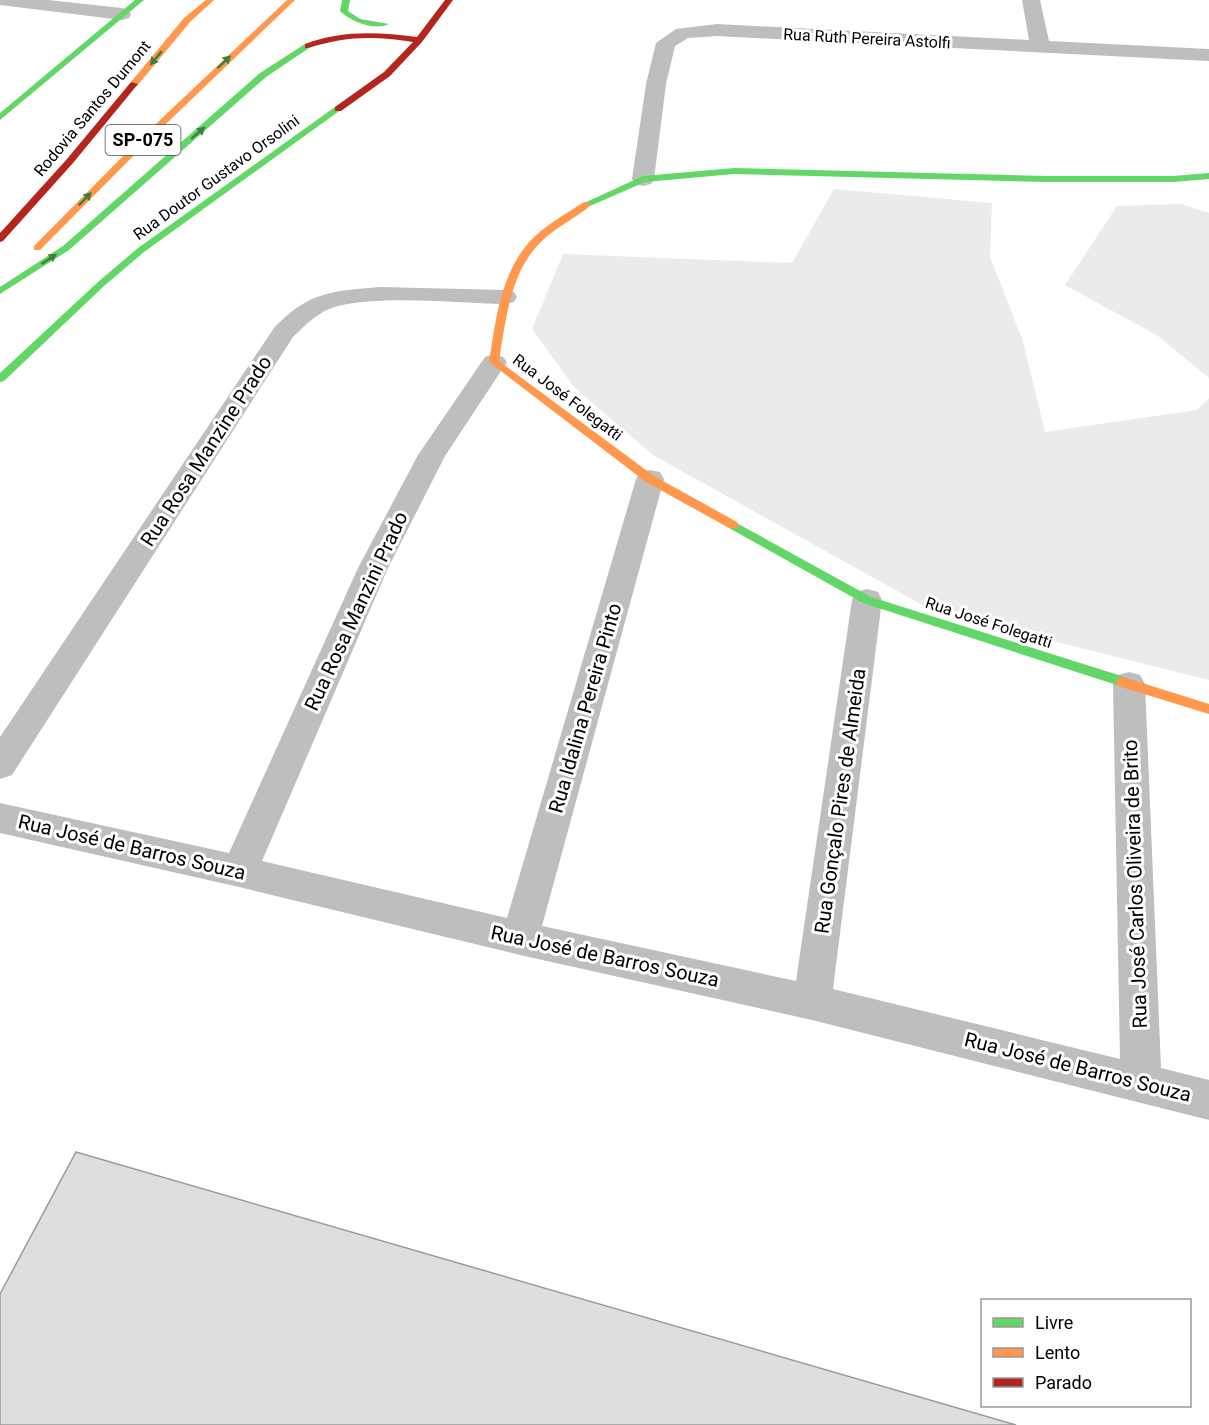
<svg xmlns="http://www.w3.org/2000/svg" width="1209" height="1425" viewBox="0 0 1209 1425" font-family="Roboto,sans-serif">
<rect width="100%" height="100%" fill="#fff"/>
<path fill="#ebebeb" d="M834,189L992,203L990,257L1023,341L1045,432L1197,410L1209,398V680L933,611L653,455L574,387L532,329L563,254L792,263Z
M1181,204L1209,213V378L1158,336L1065,285L1117,206Z"/>
<path fill="#dedede" stroke="#9b9b9b" stroke-width="1.5" d="M76,1152L1016,1425H0V1294Z"/>
<g fill="none" stroke-linecap="round" stroke-linejoin="round">
<path fill="#bebebe" fill-rule="evenodd" d="M0,0H48L122,8L129,10L131,14L129,18L122,20L0,5Z
M1022,0H1040L1049,41L1209,49V61L717,36L688,38L675,46L666,84L654,179L651,184L643,186L635,184L632,179L646,84L656,43L676,29L717,24L1029,40Z
M380,287L505,290L514,292L517,297L514,302L505,304C456,303 384,295 338,306C320,310 305,325 293,337L12,775L0,779V737L274,328C309,291 333,291 380,287Z
M494,354L503,357L507,362L445,456L388,568L262,861L507,918L636,479L640,472L650,470L660,472L664,479L542,926L796,981L852,600L856,592L867,589L878,592L882,600L833,989L1120,1059L1113,684L1118,675L1129,672L1140,675L1145,684L1161,1068L1209,1080V1120L812,1020L520,955L239,887L0,833V803L229,853L358,568L418,455L485,357Z"/>
<path fill="#63d668" fill-rule="evenodd" d="M135,0H144L0,120V113Z
M342,0H350L348,11L360,19L389,24C375,31 351,22 340,11Z
M305,44L312,46L266,77L69,250L0,294V287L63,246L260,73Z
M335,107L342,109L144,252L104,286L4,381L0,382V373L98,282L138,248Z
M734,168L1047,176H1173L1209,173V179L1173,182H1047L734,174L645,182L590,206L582,204L643,176Z
M733,521L871,597L1128,678L1130,682L1123,687L863,603L729,528L727,525Z"/>
<path fill="#ff974d" fill-rule="evenodd" d="M206,0H214L190,22L137,86H131V82L184,18Z
M287,0H295L146,143L40,250H34V246L140,139Z
M584,202L592,204C577,218 557,226 543,240C510,270 506,319 499,361L654,476L737,522L739,525L737,528H729L646,482L489,362C496,318 501,270 534,237C549,223 567,213 584,202Z
M1123,677L1209,704V714L1118,686L1116,682L1118,678Z"/>
<path fill="#b3261e" fill-rule="evenodd" d="M445,0H453L422,42L390,76L341,111H335V107L384,72L413,42C372,36 348,36 308,48H305V44C342,30 378,32 417,37Z
M131,82L138,84L73,163L3,241L0,242V233L67,159Z"/>
</g>
<defs><path id="oneway-solid" d="M-6-.8H1V-3.2L6.5 0L1 3.2V.8H-6Z" transform="scale(1.5)"/></defs>
<g fill="#3b803e">
<use href="#oneway-solid" transform="translate(156 58) rotate(130)"/>
<use href="#oneway-solid" transform="translate(224 62) rotate(-44)"/>
<use href="#oneway-solid" transform="translate(198 133) rotate(-41)"/>
<use href="#oneway-solid" transform="translate(85 199) rotate(-45)"/>
<use href="#oneway-solid" transform="translate(49 259) rotate(-33)"/>
</g>
<g text-anchor="middle" stroke-width="6" stroke-linejoin="round" paint-order="stroke">
<g font-size="16" fill="#000" stroke="#fff">
<text transform="translate(867 38) rotate(3)" y="6">Rua Ruth Pereira Astolfi</text>
<text transform="translate(92 108) rotate(-50)" y="6">Rodovia Santos Dumont</text>
<text transform="translate(216 177) rotate(-36)" y="6">Rua Doutor Gustavo Orsolini</text>
<text transform="translate(568 397) rotate(37)" y="6">Rua José Folegatti</text>
<text transform="translate(989 622) rotate(18)" y="6">Rua José Folegatti</text>
</g>
<rect fill="#fff" stroke="#4c4c4c" stroke-width="1.5" x="105.5" y="125" width="75" height="30" rx="4.5"/>
<g font-size="18" font-weight="bold" fill="#000">
<text x="143" y="146">SP-075</text>
</g>
<g font-size="20" fill="#000" stroke="#fff">
<text transform="translate(206 451) rotate(-57)" y="7">Rua Rosa Manzine Prado</text>
<text transform="translate(356 611) rotate(-65)" y="7">Rua Rosa Manzini Prado</text>
<text transform="translate(585 708) rotate(-74)" y="7">Rua Idalina Pereira Pinto</text>
<text transform="translate(840 801) rotate(-82)" y="7">Rua Gonçalo Pires de Almeida</text>
<text transform="translate(132 847) rotate(13)" y="7">Rua José de Barros Souza</text>
<text transform="translate(1135 884) rotate(-92)" y="7">Rua José Carlos Oliveira de Brito</text>
<text transform="translate(605 956) rotate(12)" y="7">Rua José de Barros Souza</text>
<text transform="translate(1078 1067) rotate(14)" y="7">Rua José de Barros Souza</text>
</g>
</g>
<rect x="981" y="1299" width="210" height="108" fill="#ffffff" stroke="#999999" stroke-width="1.5"/>
<rect x="993" y="1318" width="30" height="9" fill="#63d668" stroke="#999999" stroke-width="1.5"/>
<text x="1035" y="1329" font-size="18" fill="#000000">Livre</text>
<rect x="993" y="1348" width="30" height="9" fill="#ff974d" stroke="#999999" stroke-width="1.5"/>
<text x="1035" y="1359" font-size="18" fill="#000000">Lento</text>
<rect x="993" y="1378" width="30" height="9" fill="#b3261e" stroke="#999999" stroke-width="1.5"/>
<text x="1035" y="1389" font-size="18" fill="#000000">Parado</text>
</svg>
